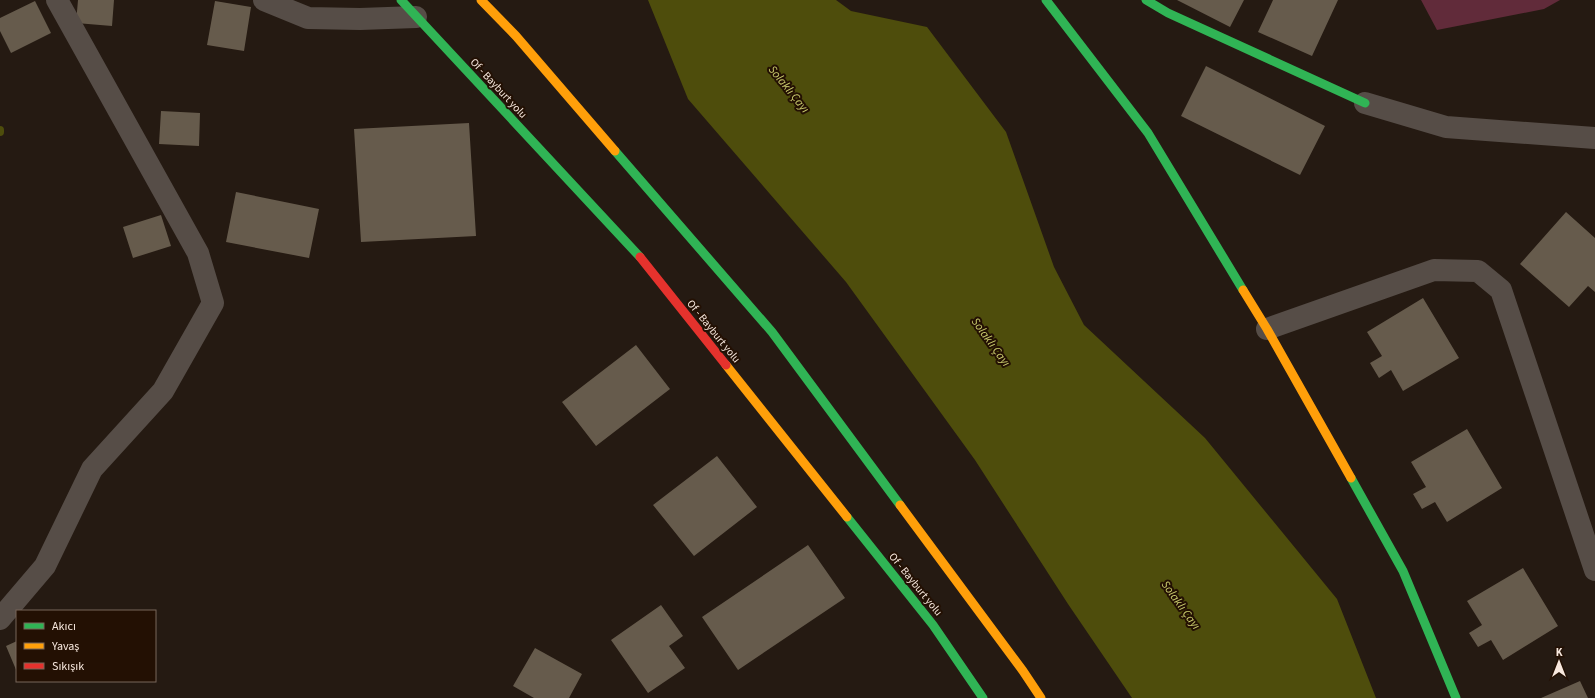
<svg xmlns="http://www.w3.org/2000/svg" width="1595" height="698" viewBox="0 0 1595 698" font-family="'Source Sans 3',sans-serif">
<rect width="100%" height="100%" fill="#251a12"/>
<path fill="#612b3a" d="M1421,0H1560L1544,9L1437,30Z"/>
<path fill="#4e4d0c" d="M648,0H836L851,11L927,27L1006,132L1054,267L1084,325L1205,438L1337,599L1376,698H1132L1068,604L975,460L846,282L688,99Z"/>
<g fill="none" stroke-linecap="round" stroke-linejoin="round">
<path stroke="#4e4d0c" stroke-width="8" d="M0,130V132"/>
</g>
<path fill="#665b4c" d="M78,0H114L112,26L76,23Z
M1177,0H1244L1230,27Z
M1273,0H1338L1312,56L1258,32Z
M35,1L51,33L11,53L0,31V18Z
M215,1L251,7L244,51L207,45Z
M1206,66L1325,126L1300,175L1181,116Z
M161,111L200,113L199,146L159,144Z
M469,123L476,236L361,242L354,129Z
M236,192L319,209L309,258L226,242Z
M1566,212L1595,238V292L1588,286L1569,307L1520,264Z
M161,215L171,246L133,258L123,227Z
M1423,298L1459,358L1403,391L1391,370L1379,378L1370,363L1382,356L1367,332Z
M636,345L670,389L596,446L562,402Z
M1467,429L1502,488L1447,522L1435,502L1422,509L1413,494L1426,487L1411,462Z
M717,456L757,507L694,556L653,505Z
M808,545L845,598L738,670L702,617Z
M1523,568L1558,626L1503,660L1491,640L1478,647L1469,633L1482,625L1467,601Z
M661,605L683,636L669,646L685,668L648,693L611,640Z
M17,641V672L6,646Z
M535,648L582,674L569,698H534L513,686Z
M1580,681L1588,698H1541Z"/>
<g fill="none" stroke-linecap="round" stroke-linejoin="round">
<path stroke="#564d47" stroke-width="22" d="M264,0L308,18L360,19L416,17
M1365,103L1446,127L1595,138
M1267,329L1434,270L1478,271L1501,290L1595,570
M0,619L45,566L92,469L163,391L213,303L198,253L57,0"/>
<path stroke="#30b455" stroke-width="9" d="M401,0L640,257
M1046,0L1148,133L1243,290
M1146,0L1168,13L1365,103
M615,151L772,332L900,505
M1351,478L1403,571L1456,698
M847,517L933,625L983,698"/>
<path stroke="#ff9f0a" stroke-width="9" d="M481,0L516,36L615,151
M1243,290L1267,329L1351,478
M726,365L847,517
M900,505L1023,671L1041,698"/>
<path stroke="#e5322d" stroke-width="9" d="M640,257L726,365"/>
</g>
<g text-anchor="middle" stroke-width="4" stroke-linejoin="round" paint-order="stroke">
<g font-size="11" fill="#f7e8de" stroke="#231003">
<text transform="translate(499 88) rotate(47)" y="4">Of - Bayburt yolu</text>
<text transform="translate(714 331) rotate(51)" y="4">Of - Bayburt yolu</text>
<text transform="translate(916 584) rotate(51)" y="4">Of - Bayburt yolu</text>
</g>
<g font-size="12" font-style="italic" fill="#c9cb6d" stroke="#231003">
<text transform="translate(789 89) rotate(51)" y="4">Solaklı Çayı</text>
<text transform="translate(991 342) rotate(54)" y="4">Solaklı Çayı</text>
<text transform="translate(1181 605) rotate(54)" y="4">Solaklı Çayı</text>
</g>
</g>
<rect x="16" y="610" width="140" height="72" fill="#231003" stroke="#78665b"/>
<rect x="24" y="623" width="20" height="6" fill="#30b455" stroke="#78665b"/>
<text x="52" y="630" font-size="12" fill="#f7e8de">Akıcı</text>
<rect x="24" y="643" width="20" height="6" fill="#ff9f0a" stroke="#78665b"/>
<text x="52" y="650" font-size="12" fill="#f7e8de">Yavaş</text>
<rect x="24" y="663" width="20" height="6" fill="#e5322d" stroke="#78665b"/>
<text x="52" y="670" font-size="12" fill="#f7e8de">Sıkışık</text>
<g transform="translate(1559 662)" stroke="#231003" stroke-width="3" paint-order="stroke">
<path d="M0-3L7 15L0 10L-7 15Z" fill="#f7e8de"/>
<text y="-6" font-size="11" font-weight="bold" text-anchor="middle" fill="#f7e8de">K</text>
</g>
</svg>
